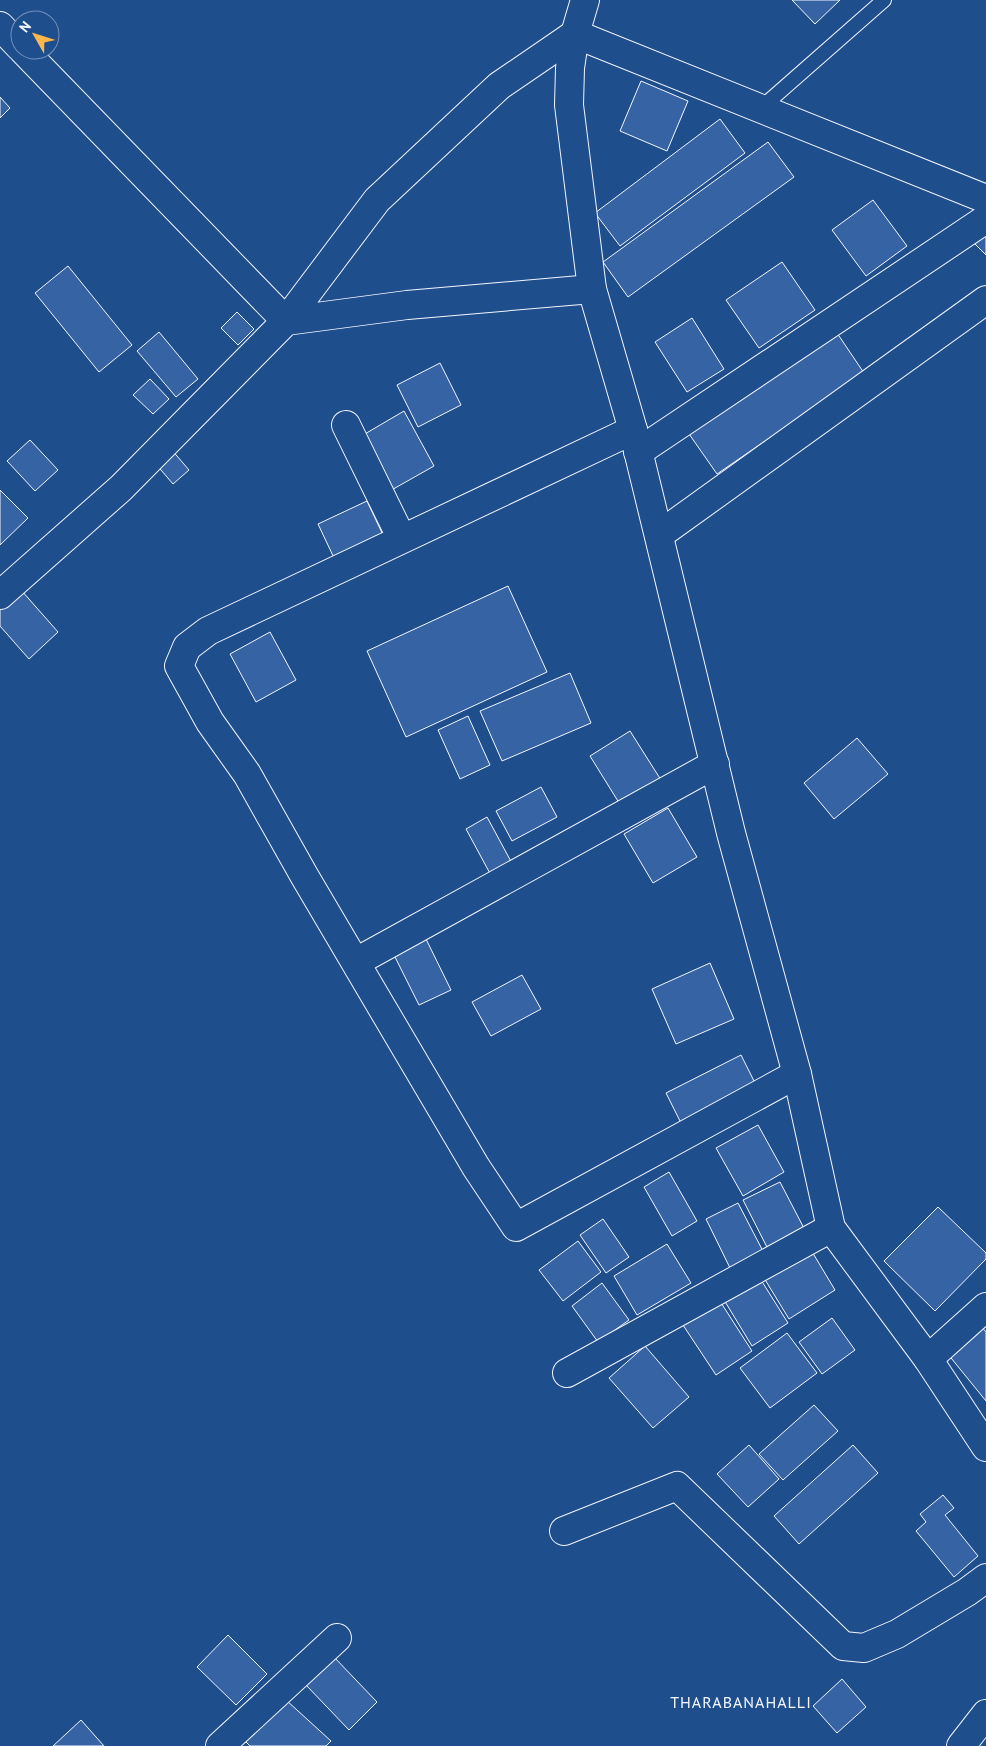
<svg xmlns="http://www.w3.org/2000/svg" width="986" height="1746" viewBox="0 0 986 1746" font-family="'PT Sans',sans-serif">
<rect width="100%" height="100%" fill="#1f4e8c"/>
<path fill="#3563a3" stroke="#f2f6ff" d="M792,0H840L815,24Z
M641,81L688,101L667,151L620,131Z
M0,97L10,108L0,118Z
M720,119L745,153L620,246L595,213Z
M768,142L794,177L628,297L603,262Z
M873,200L907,246L866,276L832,230Z
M986,234V255L975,244Z
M782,262L815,310L759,348L726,300Z
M68,266L132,345L99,372L35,293Z
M237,312L254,329L238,345L221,328Z
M692,318L724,369L687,392L655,342Z
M835,330L864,373L717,474L687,431Z
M159,332L198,379L176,397L137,351Z
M440,363L461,405L418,427L397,385Z
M150,379L169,399L153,414L133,395Z
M404,411L434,466L388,492L358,438Z
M30,440L58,470L35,491L7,461Z
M171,449L189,470L173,484L155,463Z
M0,490L28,518L0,545Z
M367,501L384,537L335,560L318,524Z
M14,582L58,632L29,659L0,626V595Z
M508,586L547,672L406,737L367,651Z
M270,632L296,680L256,702L230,654Z
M570,673L591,723L502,761L480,711Z
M468,716L490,765L460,779L438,730Z
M630,731L661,780L621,806L590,756Z
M857,738L888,774L834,819L804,783Z
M541,787L557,817L512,841L496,811Z
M668,808L697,857L653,883L624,834Z
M487,817L514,867L493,879L466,829Z
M426,939L451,990L419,1005L394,955Z
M710,963L734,1019L676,1044L652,989Z
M522,975L541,1009L491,1036L472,1002Z
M741,1055L757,1087L682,1125L666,1093Z
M758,1125L784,1172L743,1196L716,1148Z
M669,1172L697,1221L672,1236L644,1187Z
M780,1182L808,1236L771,1255L743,1200Z
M738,1203L765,1255L732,1272L706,1219Z
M938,1207L986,1253V1259L935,1311L884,1261Z
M603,1219L629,1257L606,1273L580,1235Z
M578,1241L601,1272L563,1301L539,1270Z
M667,1244L691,1283L637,1315L614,1276Z
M808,1245L835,1290L789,1319L761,1273Z
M756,1272L788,1323L752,1346L721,1295Z
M602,1283L629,1320L598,1342L572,1306Z
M716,1295L752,1351L716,1375L679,1319Z
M832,1318L855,1350L822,1374L799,1342Z
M981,1326L986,1332V1401L947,1353Z
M787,1333L817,1373L770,1408L740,1368Z
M645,1346L689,1397L653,1428L609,1378Z
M814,1405L838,1431L783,1480L759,1454Z
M749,1445L779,1479L748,1507L717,1474Z
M853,1445L878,1473L799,1544L774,1516Z
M943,1495L954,1508L945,1515L978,1556L954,1577L916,1531L926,1522L920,1514Z
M228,1635L267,1674L236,1705L197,1667Z
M333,1656L377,1702L349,1730L305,1684Z
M842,1679L866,1707L837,1733L813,1706Z
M286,1700L331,1741L326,1746H250L246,1742Z
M81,1720L104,1746H53Z"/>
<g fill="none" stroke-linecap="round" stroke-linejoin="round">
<defs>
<path id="lane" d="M760,109L884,0"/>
<path id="street" d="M0,26L20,47
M23,50L286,321L407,305L592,289
M346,425L402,539
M633,430L208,631L187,647L179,666L210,722L247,774L305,877L476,1167L516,1227L797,1074
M638,452L986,219
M659,535L986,300
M0,595L121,488L286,321L377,200L499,86L575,34L986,199
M356,962L715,764
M928,1359L986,1307
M567,1373L831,1228
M564,1531L677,1486L843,1646L864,1648L897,1634L967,1592L986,1578
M220,1746L337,1638
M961,1746L986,1714"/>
<path id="secondary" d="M585,0L575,34L570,68L569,105L592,289L633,430L731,833L797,1074L831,1228L928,1359L986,1447"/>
</defs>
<use href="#lane" stroke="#f2f6ff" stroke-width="16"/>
<use href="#street" stroke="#f2f6ff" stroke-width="30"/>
<use href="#secondary" stroke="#f2f6ff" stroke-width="30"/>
<use href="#lane" stroke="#1f4e8c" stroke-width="14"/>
<use href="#street" stroke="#1f4e8c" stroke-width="28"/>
<use href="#secondary" stroke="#1f4e8c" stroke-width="28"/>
</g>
<g text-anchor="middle" stroke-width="4" stroke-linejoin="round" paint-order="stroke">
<g font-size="16" letter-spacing="1" fill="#f2f6ff" stroke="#1f4e8c">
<text x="741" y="1708">THARABANAHALLI</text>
</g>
</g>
<g transform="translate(35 35) rotate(309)"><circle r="24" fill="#1f4e8c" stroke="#7391ba"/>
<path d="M0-4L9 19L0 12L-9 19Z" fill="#ffb74d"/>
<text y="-8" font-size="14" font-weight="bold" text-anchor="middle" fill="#f2f6ff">N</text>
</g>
</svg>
